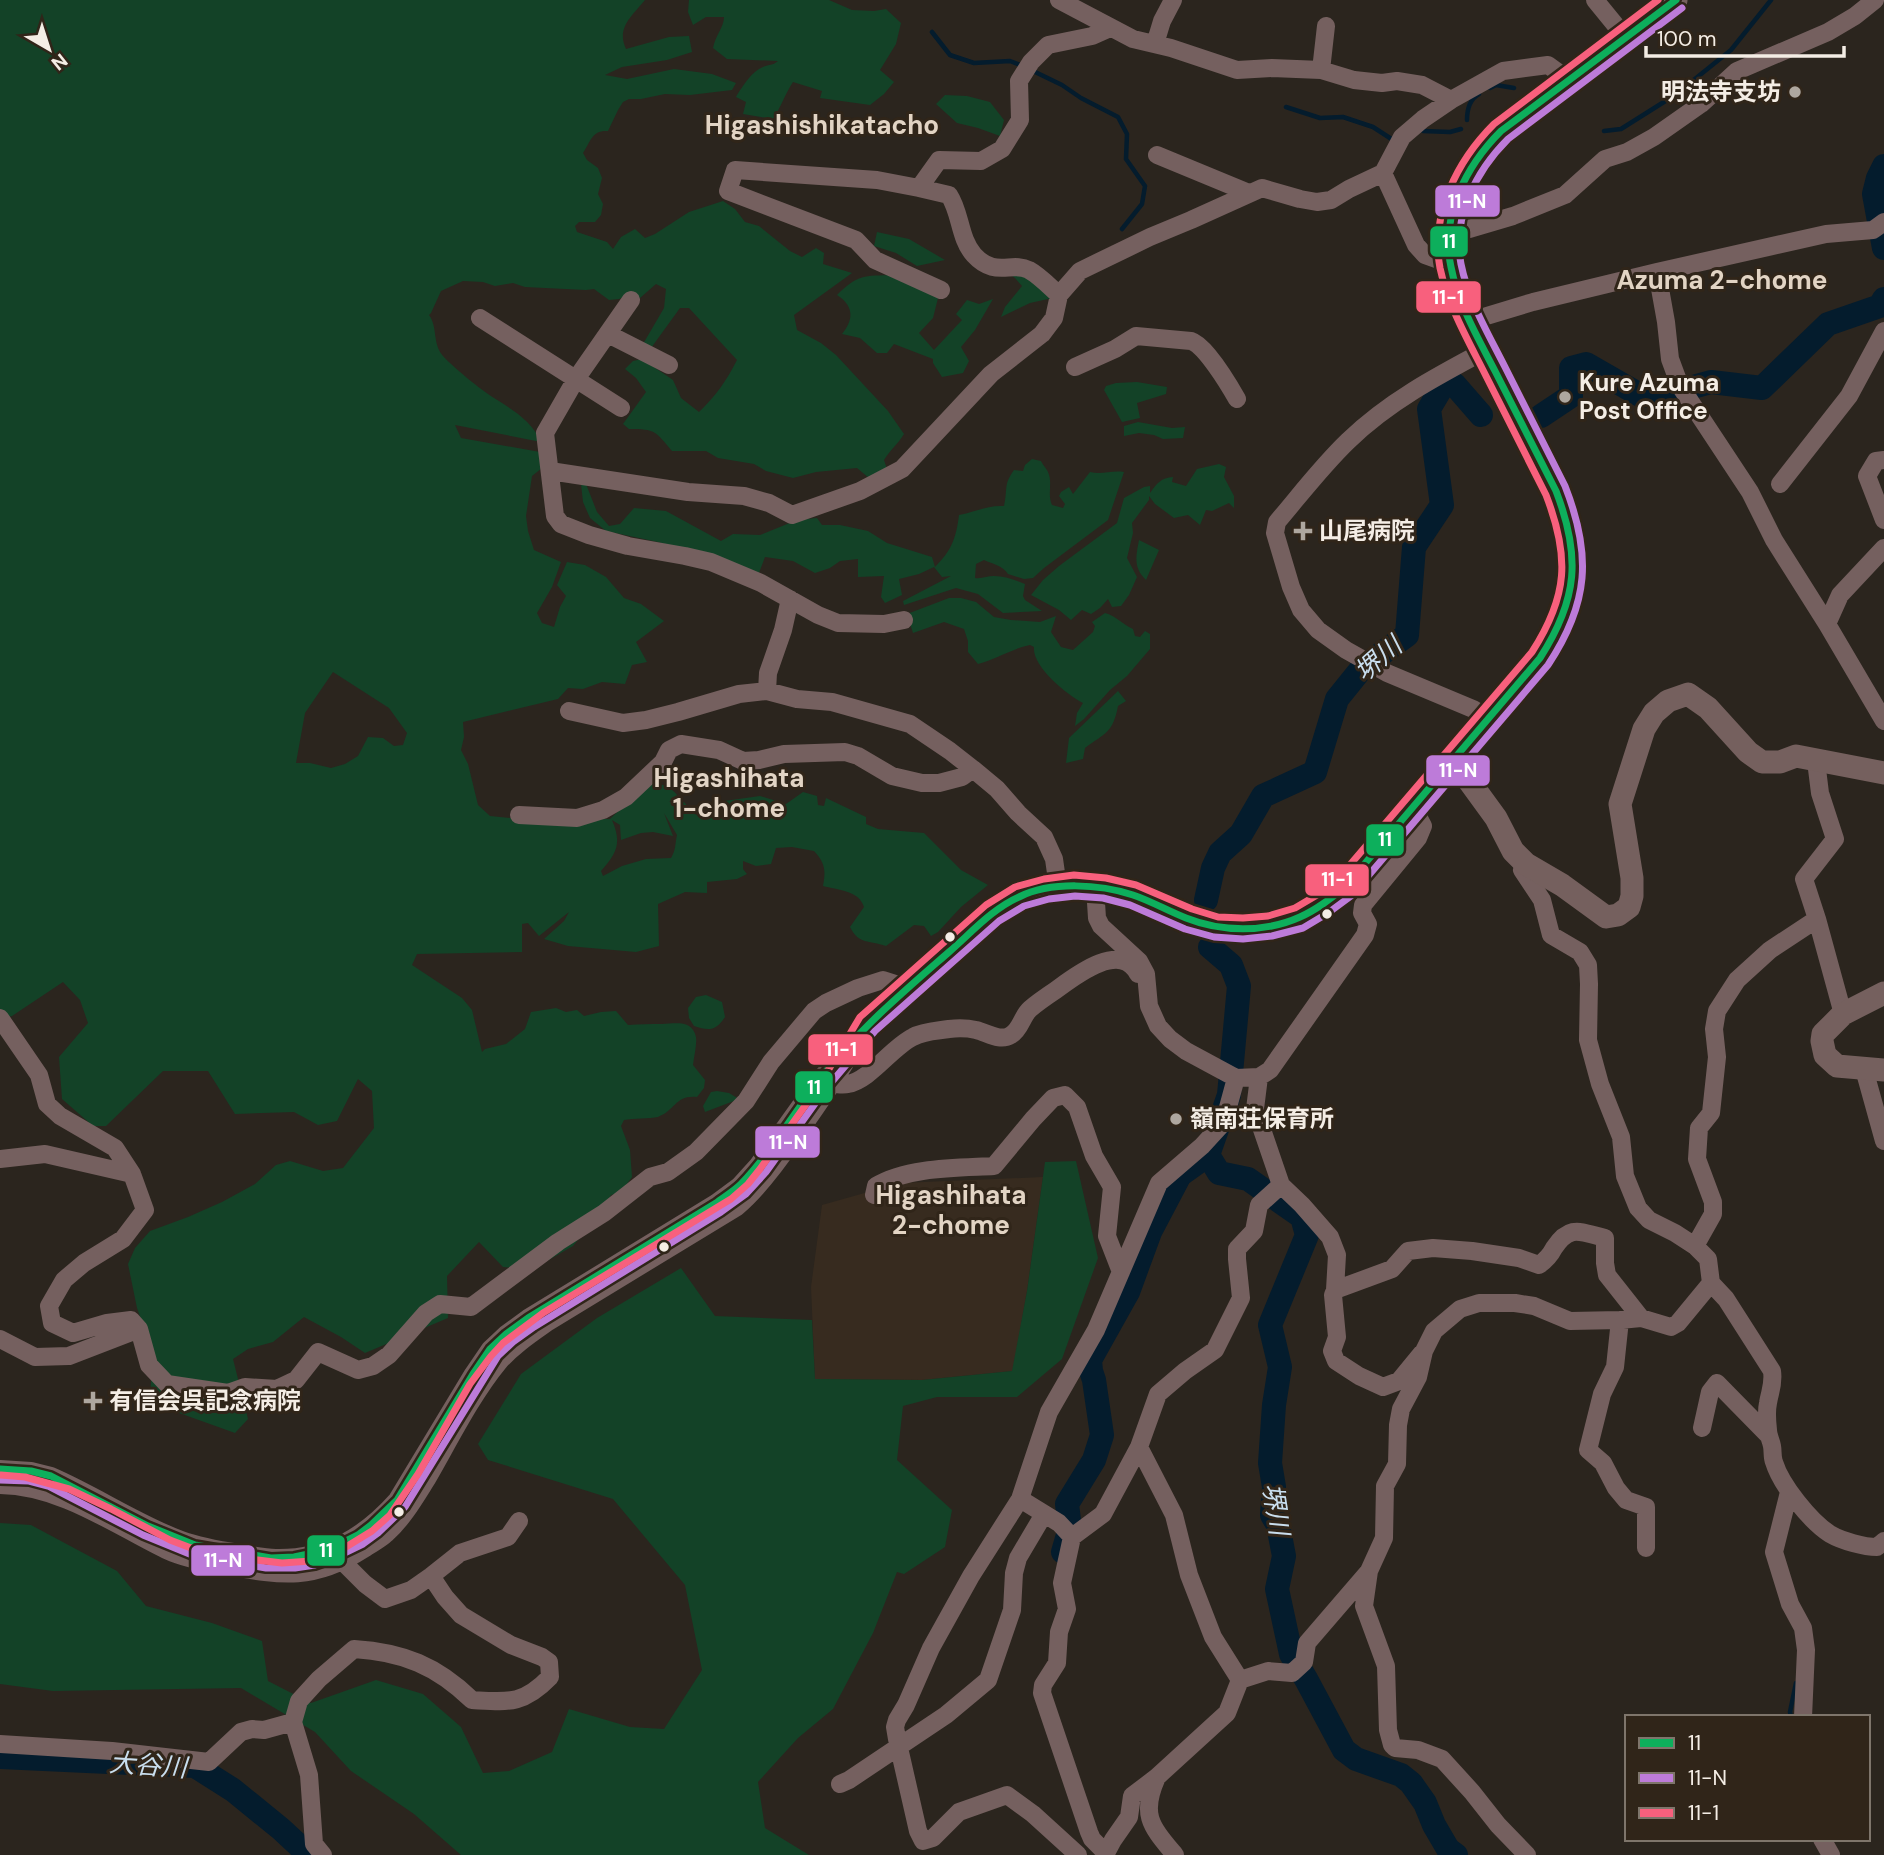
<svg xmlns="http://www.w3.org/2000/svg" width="1884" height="1855" viewBox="0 0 1884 1855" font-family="'DM Sans','Noto Sans JP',sans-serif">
<rect width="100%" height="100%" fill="#2b251e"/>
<path fill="#372b1f" d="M1043,1177L1027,1291L1013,1371L922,1380L815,1379L811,1287L822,1205L900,1183Z"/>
<path fill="#134227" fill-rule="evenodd" d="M0,0H645C632,16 616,28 626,49L669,37L689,36L692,52L667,60L622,67L605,75L627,79L674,69L712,74L736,83L732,90L690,95L665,94L641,99H629L623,102L618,110L608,131C592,130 591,141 583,153L587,160L598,168L602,178L598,194L603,204L601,215L595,222H579L575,226L577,232L607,242L613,249L621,237L635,229L645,238L655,234L689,212L723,201L735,209L745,222L759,226L790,251L802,257L816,248L824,253L823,264L852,273L794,315L797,330L821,343L836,355L888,411L904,434C898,444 890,450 884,460L887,469L869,478L857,468L816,472L793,478L766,471L754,464L718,458L706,451H672C655,431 656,429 629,429L623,424L646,392L636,378L625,369L633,361L642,359L673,380L681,398L699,412C715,397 727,380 737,360L689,308H680L651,348L643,344L664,308L666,289L656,284L640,298L631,294L619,299L609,300L594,289L586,290L525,287L513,283L495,286L483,282L463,281L441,291L431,313L429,315C438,327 432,343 443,356C453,367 481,390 494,398C513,410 532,421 541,442L455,425L461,438L540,452L542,468L532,476L526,516L528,531L534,550L561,562L552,587L537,613L542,623L554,627L560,607L566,596L557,585L567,562L585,565L606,577L624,598L641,604L664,621L636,642L647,662L632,665L625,684L602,682L583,689L568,688L558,699L463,722L464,737L461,750L468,764L478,805L490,816L522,819H610L648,783C661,783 670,786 678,796L669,802H684L694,814L706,817L711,806L717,802L760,796L786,804L803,792L817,796L818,805L824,806L826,798L866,817V824L878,829L924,833L961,870L988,885L961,907L938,932L931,936L924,926L914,925L886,946C869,940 859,945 850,927L864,907C859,890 837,890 823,886C826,870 825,863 814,851L792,847L776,848L771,864L756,866L743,861V869L747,874L737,879L707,882V893L685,892L658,904L659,946L636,952L568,946L544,939L564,921L569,912L539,936L528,923L522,924V952L417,954L412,965L462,998L472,1010L482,1052L485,1049L506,1044L525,1029L531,1012L556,1008L566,1012L577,1010L584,1016L601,1012L616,1011L628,1025C640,1024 650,1024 662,1024C675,1024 692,1019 696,1037C697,1045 694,1056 693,1065L705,1080L704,1088L697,1097C675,1095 676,1110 658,1117C650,1119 633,1118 624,1120L621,1126L630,1150L632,1177L620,1193L611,1195L605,1206L573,1246L533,1269L503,1267L479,1242L447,1276L448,1318L365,1353L341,1337L304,1317L273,1342L248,1349L233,1359L248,1419L235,1433L168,1409L150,1397L153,1353L137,1308L128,1264L135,1248L150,1231L188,1217L222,1202L255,1184L276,1165L290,1161L323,1171L343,1168L374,1128L372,1091L358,1079L337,1121L318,1125L294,1112L235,1114L208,1071H163L106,1126H93L62,1099L59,1057L88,1023L80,1000L63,982L12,1016L0,1019ZM333,672L389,708L407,733L403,745L394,746L383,738L368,737L358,756L345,764L331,768L310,763H296L305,713ZM664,813L677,835C675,844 676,850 671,858L646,859L622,866L603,876L601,871C617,853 622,843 612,820L620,825L621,840L641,833L653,832L673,836Z
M689,0H829L852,10L874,11L886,9L901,23L896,44L880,70L894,82L884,94L870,105L820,98L822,91L793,82C785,94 781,107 773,119L743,114L746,102L736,97C742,87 752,71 763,67C770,64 772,66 778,61L727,59L713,48C715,36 724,27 724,17H706L693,25L688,12Z
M945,95L967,96L990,102L1004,120L1000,136L978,128L957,123L936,104Z
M877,232L909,239L945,260L917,266L896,253L874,246Z
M1005,271L1021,272L1057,297L1030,303L1001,317L1005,307L1022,286L1015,278Z
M893,275L938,298L933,318L919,333L934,350L962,320L956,314L967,300L979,304L993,299L975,330L961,347L969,361L963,373L942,377L933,363V359L894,344L887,353H877L860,338L842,334C854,319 854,306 837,295C858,274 864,276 893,275Z
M1137,382L1167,387L1166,394L1137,403L1140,418L1122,422L1104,390L1106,386L1116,383Z
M1138,422L1172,428L1185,427L1183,438L1163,439L1154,435L1139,433L1124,436V426Z
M1032,459L1041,461C1041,462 1048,471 1048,472C1053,483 1047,494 1052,505L1063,508L1065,504L1059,496L1061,492L1069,487L1073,494L1090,472C1102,475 1112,470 1124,472L1108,520L1044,568L1033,578L1024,579L1008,574C1003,566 993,564 984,560L976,564L975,578C982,579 987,576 994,576C1005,576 1015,580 1025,584L1023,596L1025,600L1042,611L1003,613L978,594L956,588L904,605L903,601L951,576L942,577L934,567L919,574L899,579L902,595L885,603L881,597L884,576L858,577V559L840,561L830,568L815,573L793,561L765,557L757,578L708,556L658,542L606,531L590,518L583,502L581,484H586L597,512L609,526L620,524L634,508L666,511L721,541L733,534L760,535L797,520L817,518L822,525H840L868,531L887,543L932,557L935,567C952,550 956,538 959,515C976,512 987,505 1004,506C1008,489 1003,485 1014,470L1023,471L1025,465Z
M1219,464L1226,467L1224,477L1234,496V508L1229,503L1212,511L1206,510L1200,525L1188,515L1174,518L1155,504L1149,496V500L1132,523L1133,533L1127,558L1137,577L1129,595L1121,606L1112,607L1108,599L1100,608L1091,614L1082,610L1071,620L1059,610L1031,595L1043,580L1059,566L1117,523L1124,498L1144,487L1150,486V493C1157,483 1161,478 1173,477L1172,482L1186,486L1197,469Z
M1139,540L1159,550L1146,580C1133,568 1136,556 1139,540Z
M949,598H961L976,602L994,617L1011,620L1040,622L1056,616L1051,632L1061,647L1073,650L1093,632L1095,626L1092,622L1105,613C1116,616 1122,624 1133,629L1135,636L1140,637L1145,631L1150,634V649L1127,676L1110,690L1084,719L1075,726L1077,713L1083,703C1066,694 1032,666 1034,647L1030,645C1011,649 996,659 978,664L968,652V641L964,629L944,622L913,633L907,614Z
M1118,691L1126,701L1118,706C1113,733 1105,733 1085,748L1083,759L1066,763L1069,738Z
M706,995L722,1002L725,1017C716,1031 709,1031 694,1026L689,1018L688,1008L696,997Z
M717,1091L729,1093L739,1099L705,1112L703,1106L711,1092Z
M1076,1161L1098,1258L1062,1359L1017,1397H937L903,1406L897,1460L952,1510L945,1547L904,1574L897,1572L873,1633L833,1709L798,1738L758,1782L765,1828L809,1855H461L414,1814L351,1771L315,1732L241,1688L53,1691L0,1684V1523L31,1525L117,1571L146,1606L212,1623L262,1641L268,1681L311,1703L376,1680L423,1694L461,1727L483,1773L509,1771L552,1752L569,1709L630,1727L664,1729L702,1670L685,1585L613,1499L488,1460L478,1444L521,1374L597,1318L681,1268L715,1316L812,1320L815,1379L922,1380L1012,1371L1027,1291L1045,1162Z"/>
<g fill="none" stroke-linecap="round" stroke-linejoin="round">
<path stroke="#041c2d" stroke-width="4.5" d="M932,32L950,55L974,63L1010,61L1023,66
M1031,70L1062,85L1081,98L1118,117L1127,134L1126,159L1145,186L1142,204L1122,229
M1490,88L1496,85L1514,88
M1286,107L1320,118L1343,117L1373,127L1393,140
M1467,120C1467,110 1470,99 1479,94
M1423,131L1450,132L1461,129
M1604,131L1621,129L1675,95L1731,50L1771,0
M1791,1717L1790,1712L1796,1683"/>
<path stroke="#041c2d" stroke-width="24" d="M1884,166L1878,178L1874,194L1884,248
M1541,416L1571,396V368L1586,364L1640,395L1660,396L1711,382L1762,388L1828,324L1880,306L1884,299
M1206,900L1213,868L1220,853L1241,834L1263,796L1315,772L1337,699L1362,668L1407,635L1414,547L1442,505L1429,409L1445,382L1454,384L1481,415
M1210,947L1231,965L1239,986L1229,1095L1208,1155L1219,1173L1248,1179L1302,1217L1307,1235L1270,1325L1280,1367L1274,1405L1270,1463L1274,1487L1272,1515L1278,1525L1284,1556L1277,1589L1291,1654L1306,1679L1344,1750L1356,1759L1401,1775L1411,1783L1425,1803L1434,1825L1448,1849L1456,1855
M1063,1552L1070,1528L1067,1504L1094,1460L1102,1435L1094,1380L1091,1371L1090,1360L1128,1292L1150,1232L1180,1175L1208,1155
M0,1757L195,1766L233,1790L281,1829L309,1855"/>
<path stroke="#75605f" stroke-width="18" d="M1059,0L1133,39L1171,48L1237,70L1272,68L1321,70L1354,80L1382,83L1397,81L1422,85L1451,100
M1595,0L1626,38
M1155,44L1162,21L1173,0
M1321,70L1326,26
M1157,155L1249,193
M919,188L877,180L735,170L728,191L856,240L875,260L941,290
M1450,227L1469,229L1513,216L1565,195L1605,159L1627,152L1654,137L1701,104L1737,71L1828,32L1855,16L1875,0
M1450,264L1425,255L1416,245L1383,173L1402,137L1423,119L1451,100L1503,71L1548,65L1570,81
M1657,272L1666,322L1670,359L1680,386L1750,492L1774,540L1827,624L1884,721
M1059,295C1050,287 1040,276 1029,270C1011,261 995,278 974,255C959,238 961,213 949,195L919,188L939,160L981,161L1002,149L1020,120L1019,81L1031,62L1048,45L1092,36L1110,28
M631,300L576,379L545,433L555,516L561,524L589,535L628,546L685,556L711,562L761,583L818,615L838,623L884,624L904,620
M480,318L621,408
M1470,321L1533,302L1657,272L1826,234L1873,230L1884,222
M608,334L669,365
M1486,350C1437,376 1388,402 1348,441C1322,466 1300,495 1277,522L1275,533L1291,587L1301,610L1318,630L1346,650L1387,673L1473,709L1488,718
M1075,367L1115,349L1136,336L1191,341C1205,345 1229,385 1237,399
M1884,460L1876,461L1867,476L1884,520
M550,471L688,492L744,496L769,503L792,515L860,491L902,469L991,374L1042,334L1054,318L1059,295L1080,271L1150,237L1191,220L1262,188L1300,199L1317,202L1331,200L1349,189L1383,173
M1780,484L1849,396L1884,331
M1827,624L1840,595L1884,548
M767,691L768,673L783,630L790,599
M569,711L623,723L646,720L678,712L739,694L767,691L797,699L832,702L910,724L950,751L973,769
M1816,761L1820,793L1835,839L1804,879L1817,919
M519,815L577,818L603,810L626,797L663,762L669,750L681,744L719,750L743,761L759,760L784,754L845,752L858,756L892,776L922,783H939L962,777L973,769L997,789L1018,813L1044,837L1054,859L1058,887
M1526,864L1522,870L1542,900L1551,935L1580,952L1588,965L1589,984L1588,1040L1600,1084L1621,1137L1625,1176L1638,1208L1649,1220L1675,1233L1695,1246L1708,1259L1711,1283L1678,1323L1671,1327L1641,1318L1620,1320L1570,1321L1534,1306L1515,1303H1479L1460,1309L1434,1331L1424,1351L1418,1377L1401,1409L1398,1425L1397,1464L1385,1486L1384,1538L1369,1571L1364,1606L1386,1666L1388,1730L1392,1745L1395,1748L1418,1750L1442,1759L1472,1792L1498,1825L1527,1855
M1095,887L1097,918L1101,926L1139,961L1146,974L1149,1006L1158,1026L1170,1039L1186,1051L1236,1078L1259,1077L1270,1070L1365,935L1368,924L1362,913L1363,905L1418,838L1423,826L1413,807
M0,1018L39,1075L47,1104L60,1116L115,1148L132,1174L145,1210L123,1239L84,1263L64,1280L49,1306L52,1323L73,1333L107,1323L131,1320L139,1329L149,1365L167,1384L228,1393L245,1387L277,1389L296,1380L318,1352L358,1370L373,1366L389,1355L426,1313L440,1304L471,1307L558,1242L604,1213L650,1177L668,1172L696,1152L746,1101L771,1062L814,1011L826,1003L858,988L883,980L908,988
M1864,1069L1884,1141
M1259,1077L1255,1109L1281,1185L1302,1205L1330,1237L1337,1255L1335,1290L1333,1295L1337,1337L1332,1351L1336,1361L1359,1376L1383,1387L1399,1381L1422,1353
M832,1084C837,1084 844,1085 848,1084C870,1080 891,1048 913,1037C924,1031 937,1031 949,1029C958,1028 967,1028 976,1030C988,1033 1000,1042 1011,1035C1021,1029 1022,1016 1030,1009C1038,1002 1047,996 1056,990C1075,976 1121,940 1138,974
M0,1159L45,1154L132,1174
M874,1195L876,1186C907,1167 958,1168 994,1166L1033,1119L1053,1098L1065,1095L1077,1107L1094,1156L1112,1187L1107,1236L1121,1272
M1695,1246L1713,1214V1202L1697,1159L1699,1128L1711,1113L1717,1057L1714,1029L1717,1011L1737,980L1770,950L1817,919L1843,1014
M1711,1283L1726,1299L1772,1371C1774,1384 1770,1391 1768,1403C1766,1412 1767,1421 1768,1430C1768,1436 1771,1440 1772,1446C1773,1451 1772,1457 1774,1462C1781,1485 1810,1521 1830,1534C1842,1541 1864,1547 1877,1547L1884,1541
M1335,1290L1392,1269L1408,1251L1433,1248L1472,1251L1519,1258L1539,1265C1546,1260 1550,1256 1554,1248C1570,1224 1580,1232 1605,1238V1263L1607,1275L1641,1318
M1620,1320L1615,1367L1602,1394L1588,1450L1603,1463L1616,1488L1626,1500L1646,1507V1548
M0,1339L35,1357L69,1356L139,1329
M1702,1428L1710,1392L1717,1383L1768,1435
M1139,1447L1174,1515L1189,1575L1213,1637L1240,1680
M0,1469L31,1471L51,1476C95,1495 136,1523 181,1540C200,1547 219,1550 239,1553C251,1555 264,1558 276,1558C327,1559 364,1537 397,1500L473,1374L490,1349L506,1334L528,1318L716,1203L739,1186L758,1165L816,1084L868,1024L993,913L1020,896L1047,889L1075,885L1105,888L1133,895L1188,919L1216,927L1243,929L1270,926L1299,918L1323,904L1344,888L1453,759
M0,1485C61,1486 113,1524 166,1550C185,1559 207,1562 227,1566C283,1576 314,1581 364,1549C371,1544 380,1540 386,1534C403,1519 415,1498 427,1479C449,1441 471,1396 499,1362C513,1346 531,1334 548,1322L737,1207C759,1188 776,1165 793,1140C811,1115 829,1089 845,1063
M1789,1492L1774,1552L1790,1604L1803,1628L1806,1650L1803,1717
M1020,1499L1059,1523L1072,1537
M343,1562L365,1584L385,1599L411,1590L431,1576L460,1553L508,1537L519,1521
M0,1744L112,1751L209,1762L241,1732L252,1729L264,1730L293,1722
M1157,1777C1140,1815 1151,1826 1175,1855
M840,1784L849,1780L946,1715L988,1680L1012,1610L1014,1573L1018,1558L1044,1514
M1822,1839L1831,1855
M1106,1853L1092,1839L1089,1832L1042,1693L1043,1685L1057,1663L1059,1632L1067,1609L1062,1583L1072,1537L1103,1514L1139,1447L1158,1394L1185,1371L1215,1350L1241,1298L1237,1259V1249L1254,1231L1259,1205L1281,1185
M323,1855L314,1844L309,1775L293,1722L299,1701L319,1679L354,1649C403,1652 437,1666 472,1700C508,1702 523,1705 550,1677L549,1662L542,1657L511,1645L461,1615L445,1597L431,1576
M1078,1855L1033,1814L1007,1795L959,1812L933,1838L923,1841L918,1831L897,1739L895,1727L897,1720L906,1705L931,1648L971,1576L1020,1499L1049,1412L1096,1330L1159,1183L1202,1146L1224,1122L1236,1078
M1105,1855L1113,1840L1129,1817L1132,1796L1157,1777L1227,1713L1240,1680L1268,1671L1292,1673L1304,1662L1307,1643L1369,1571"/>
<path stroke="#75605e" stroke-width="23" d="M1676,0L1501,131C1495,137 1488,144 1482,151C1459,181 1444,226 1450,264C1454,284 1463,302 1470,321L1556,491C1580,550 1578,605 1540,657C1532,669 1522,679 1512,690C1493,713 1473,736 1453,759L1496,818L1513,851L1526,864L1562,885L1606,917L1618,915L1629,907L1632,896V878L1620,804L1644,729L1654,713L1668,701L1688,694L1708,708L1748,752L1762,762H1780L1796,756L1884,773
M1884,993L1843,1014L1823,1034L1822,1041L1825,1055L1837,1066L1884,1070"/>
<defs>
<path id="bus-1" d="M0,1469L31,1471L51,1476L148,1526L195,1545L271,1558L294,1557L328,1550L358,1535L371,1525L397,1500L473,1374L490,1349L506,1334L528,1318L716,1203C724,1197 734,1191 741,1184C769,1155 790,1119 814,1087C852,1035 901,994 949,952C971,933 992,909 1019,897C1051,881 1100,884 1133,895C1151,901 1168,911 1186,918C1221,932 1265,933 1300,917C1316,910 1330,899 1344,888L1540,658C1578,599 1581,556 1556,491C1536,451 1515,411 1495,371C1478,338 1458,304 1451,267C1440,216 1466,166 1501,131L1676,0"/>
<path id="bus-2" d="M0,1480L29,1481L48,1486L143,1535L192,1555L266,1568H295L315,1565L332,1559L363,1544L378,1533L405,1507L498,1356L513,1342L534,1327L721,1212L746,1194L766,1172L824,1091L875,1031L999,921L1024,906L1049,899L1075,896L1103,898L1130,905L1185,929L1214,937L1243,939L1272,936L1303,928L1328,913L1351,896L1548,665C1589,603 1592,555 1565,486C1545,446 1525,407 1505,367C1489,335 1468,300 1461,264C1452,217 1476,171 1508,139L1682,8"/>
<path id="bus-3" d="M1,1475L25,1477L69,1489L111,1509L170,1540L191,1548L249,1559L282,1563L311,1561L326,1557L341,1550L372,1531L390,1515L418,1474L470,1384L491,1356L503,1343L543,1313L731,1199L748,1184L760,1169L817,1089L860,1017L986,905L1015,887L1044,879L1074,875L1106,878L1136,885L1192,909L1218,917L1243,918L1268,916L1295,908L1317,895L1337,880L1532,652C1568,596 1570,557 1546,495C1526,456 1506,416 1486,376C1469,342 1448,306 1440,268C1430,214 1457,161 1494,124L1658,0"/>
</defs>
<use href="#bus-1" stroke="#302519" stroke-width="12"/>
<use href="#bus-2" stroke="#302519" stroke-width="12"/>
<use href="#bus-3" stroke="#302519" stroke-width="12"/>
<use href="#bus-1" stroke="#0daf5c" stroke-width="7"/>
<use href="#bus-2" stroke="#bd7bd9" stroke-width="7"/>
<use href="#bus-3" stroke="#f8607d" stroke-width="7"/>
</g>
<g fill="#aea79f" stroke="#302519" stroke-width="2.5">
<circle cx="1795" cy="92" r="7"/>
<circle cx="1565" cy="397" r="7"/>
<path d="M1299.5 520.5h7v7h7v7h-7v7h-7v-7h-7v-7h7z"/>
<circle cx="1176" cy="1119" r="7"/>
<path d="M89.5 1390.5h7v7h7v7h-7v7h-7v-7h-7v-7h7z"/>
</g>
<g fill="#f4ede5" stroke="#302519" stroke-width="2.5">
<circle cx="1327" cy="914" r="6"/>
<circle cx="950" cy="937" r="6"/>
<circle cx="664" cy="1247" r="6"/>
<circle cx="399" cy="1512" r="6"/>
</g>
<g text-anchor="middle" stroke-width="6" stroke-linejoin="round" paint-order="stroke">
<g font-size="24" font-weight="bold" fill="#f4ede5" stroke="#302519" text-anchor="start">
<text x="1781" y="100" text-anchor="end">明法寺支坊</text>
<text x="1579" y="391">Kure Azuma<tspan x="1579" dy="28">Post Office</tspan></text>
<text x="1319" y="539">山尾病院</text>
<text x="1190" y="1127">嶺南荘保育所</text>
<text x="109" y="1409">有信会呉記念病院</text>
</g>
<g font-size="26" font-weight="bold" fill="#e2d4c4" stroke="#302519">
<text x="822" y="134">Higashishikatacho</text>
<text x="1722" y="289">Azuma 2-chome</text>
<text x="729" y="787">Higashihata<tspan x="729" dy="30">1-chome</tspan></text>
<text x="951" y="1204">Higashihata<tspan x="951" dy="30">2-chome</tspan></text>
</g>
<g font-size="26" font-style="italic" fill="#c9deee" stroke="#302519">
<text transform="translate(1378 659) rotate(-41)" y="9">堺川</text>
<text transform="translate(1276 1509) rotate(81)" y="9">堺川</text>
<text transform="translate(148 1765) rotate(4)" y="9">大谷川</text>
</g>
</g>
<g stroke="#302519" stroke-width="2.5">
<rect x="1434" y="184" width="67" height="34" rx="7" fill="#bd7bd9"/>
<rect x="1429" y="225" width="40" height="33" rx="7" fill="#0daf5c"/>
<rect x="1415" y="280" width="67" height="34" rx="7" fill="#f8607d"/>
<rect x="1425" y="754" width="66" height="33" rx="7" fill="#bd7bd9"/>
<rect x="1365" y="823" width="40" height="34" rx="7" fill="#0daf5c"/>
<rect x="1304" y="863" width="66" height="34" rx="7" fill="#f8607d"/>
<rect x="807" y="1033" width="67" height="33" rx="7" fill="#f8607d"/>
<rect x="794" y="1070" width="40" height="34" rx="7" fill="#0daf5c"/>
<rect x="754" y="1125" width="67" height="34" rx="7" fill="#bd7bd9"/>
<rect x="306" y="1534" width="40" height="33" rx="7" fill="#0daf5c"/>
<rect x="190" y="1544" width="66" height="33" rx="7" fill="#bd7bd9"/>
</g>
<g font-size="19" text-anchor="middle" font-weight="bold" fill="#fff">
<text x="1467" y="208">11-N</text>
<text x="1449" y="248">11</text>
<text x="1448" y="304">11-1</text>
<text x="1458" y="777">11-N</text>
<text x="1385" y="846">11</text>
<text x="1337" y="886">11-1</text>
<text x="841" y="1056">11-1</text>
<text x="814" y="1094">11</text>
<text x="788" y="1149">11-N</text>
<text x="326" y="1557">11</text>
<text x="223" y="1567">11-N</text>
</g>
<rect x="1625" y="1715" width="245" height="126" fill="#302519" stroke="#7e756b" stroke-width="2"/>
<rect x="1639" y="1738" width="35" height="10" fill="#0daf5c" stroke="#7e756b" stroke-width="2"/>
<text x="1688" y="1750" font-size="21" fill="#f4ede5">11</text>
<rect x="1639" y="1773" width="35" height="10" fill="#bd7bd9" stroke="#7e756b" stroke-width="2"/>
<text x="1688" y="1785" font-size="21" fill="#f4ede5">11-N</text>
<rect x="1639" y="1808" width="35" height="10" fill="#f8607d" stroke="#7e756b" stroke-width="2"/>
<text x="1688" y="1820" font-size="21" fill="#f4ede5">11-1</text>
<g transform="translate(49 49) rotate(141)" stroke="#302519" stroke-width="5" paint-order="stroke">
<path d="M0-5L12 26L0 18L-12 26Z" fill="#f4ede5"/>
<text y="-10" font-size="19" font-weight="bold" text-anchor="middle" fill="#f4ede5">N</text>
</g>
<path d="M1646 46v10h198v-10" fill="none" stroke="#f4ede5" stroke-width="3.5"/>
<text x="1657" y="46" font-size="21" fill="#f4ede5" stroke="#302519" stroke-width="5" paint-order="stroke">100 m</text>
</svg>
